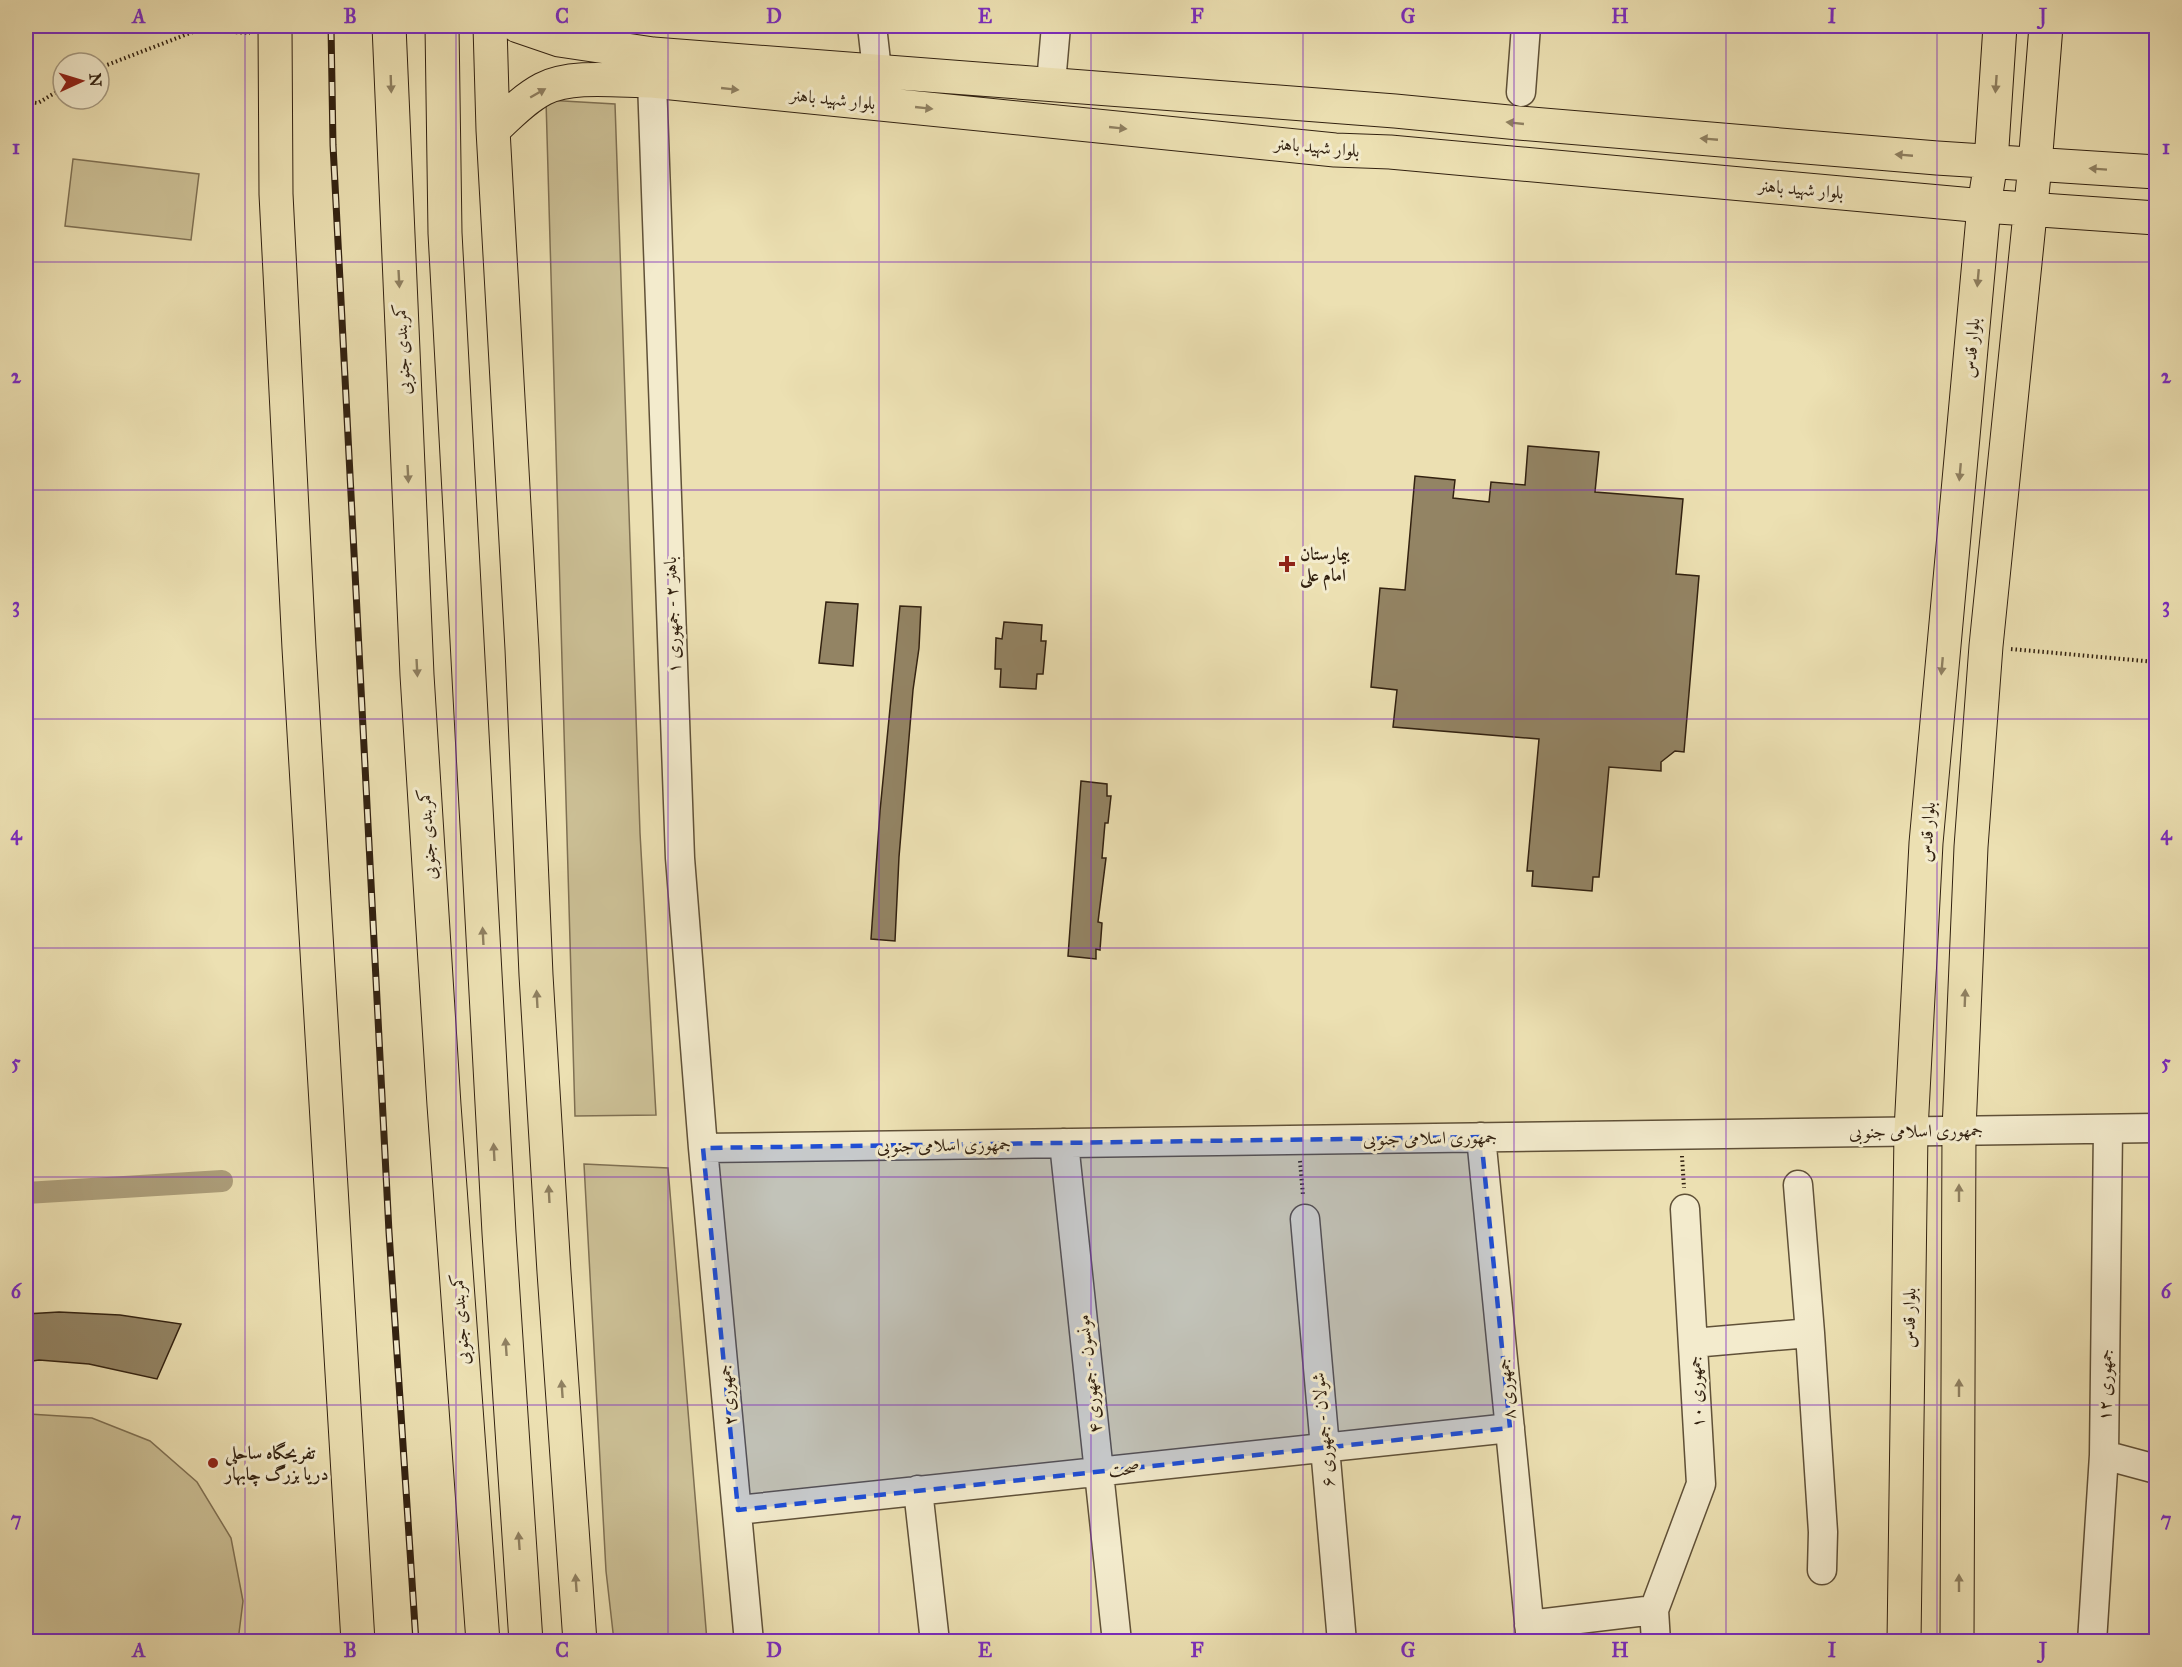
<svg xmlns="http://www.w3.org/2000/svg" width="2182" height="1667" viewBox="0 0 2182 1667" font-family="'IM FELL Great Primer',Amiri,serif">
<rect width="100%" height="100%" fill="#ece0b2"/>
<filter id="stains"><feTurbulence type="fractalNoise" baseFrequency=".00333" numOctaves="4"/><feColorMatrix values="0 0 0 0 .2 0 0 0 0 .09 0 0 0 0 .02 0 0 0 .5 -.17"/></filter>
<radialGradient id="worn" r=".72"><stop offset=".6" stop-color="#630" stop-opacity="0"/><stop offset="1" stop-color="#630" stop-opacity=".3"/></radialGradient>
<path fill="#ccc096" stroke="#7f7053" stroke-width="1.5" d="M546,100L615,104L640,833L656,1115L575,1116Z
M73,159L199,174L191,240L65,226Z
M584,1164L668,1168L707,1641H614L606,1571Z
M29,1414L92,1418L150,1441L197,1482L231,1538L243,1601L238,1641H26V1415Z"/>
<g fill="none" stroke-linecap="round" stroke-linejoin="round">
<path stroke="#ad9f7b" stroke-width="22" d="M26,1193L222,1181"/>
</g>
<path fill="#938464" stroke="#322110" stroke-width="1.5" d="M1528,446L1599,452L1595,492L1683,499L1676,574L1699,576L1684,752L1675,751L1661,762V771L1609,767L1599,877H1593L1592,891L1532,886L1533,871H1527L1539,739L1393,727L1397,690L1371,687L1380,588L1405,590L1415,476L1455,480L1453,498L1489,502L1491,482L1525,485Z
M826,602L858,604L853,666L819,663Z
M900,606L921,607L919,648L913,690L899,857L895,941L871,939L880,811Z
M1004,622L1042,625L1041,641H1046L1043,674H1037L1036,689L1000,687L1001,669H995L996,638L1002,639Z
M1081,781L1107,784V796H1111L1108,823H1105L1102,858H1106L1098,922L1102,923L1100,950L1096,949V959L1068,956Z
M59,1312L120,1315L181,1324L157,1379L89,1364L39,1360L26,1362V1314Z"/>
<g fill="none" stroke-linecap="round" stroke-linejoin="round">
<defs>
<path id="minor" d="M872,26L877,70
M652,81L680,858L703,1148L749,1642
M1051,83L1056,26
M1521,92L1526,26
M1481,1137L1531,1642
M1064,1143L1117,1642
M703,1148L2156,1128
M1798,1185L1810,1333L1823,1532L1822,1570
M1305,1219L1342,1642
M1693,1343L1810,1333
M2104,1455L2156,1469
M918,1490L935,1642
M738,1510L1510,1428
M1529,1625L1654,1610
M1656,1642L1654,1610L1701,1484L1685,1209
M2092,1642L2104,1455L2108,1129"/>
<path id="major" d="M275,26L276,194L299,648L358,1642
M490,26L493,130L522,649L536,975L554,1272L580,1642
M518,26L559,40L653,54L1395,111L1519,123L1937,158L2156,172
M493,130C508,116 524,99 543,89C572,74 620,81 652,81L1335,150L1390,152L1984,206L2156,218
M1904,1642L1911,1131L1926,843L1984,206L1991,162L2000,26
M1957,1642L1959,1130L1971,847L1986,646L2035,165L2046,26"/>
<path id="highway" d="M389,26L417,675L444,1105L483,1642
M442,26L445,233L499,1233L526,1642"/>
</defs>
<use href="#minor" stroke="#605138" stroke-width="31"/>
<use href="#major" stroke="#322110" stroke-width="35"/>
<use href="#highway" stroke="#322110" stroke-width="35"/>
<path stroke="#322110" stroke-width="4" stroke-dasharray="1.5 3" stroke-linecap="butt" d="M99,68L198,30L250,33
M26,102L38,103L63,88
M2011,649L2156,662
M1682,1156L1684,1188
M1300,1161L1303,1196"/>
<use href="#minor" stroke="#f3ebcd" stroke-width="28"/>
<use href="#major" stroke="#ece0b2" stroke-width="33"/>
<use href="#highway" stroke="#ece0b2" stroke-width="33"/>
<defs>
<path id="rail" d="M331,26L333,145L389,1232L416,1642"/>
</defs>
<use href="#rail" stroke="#322110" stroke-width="7"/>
<use href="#rail" stroke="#f3ebcd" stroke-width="4.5" stroke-dasharray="14" stroke-linecap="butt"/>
</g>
<defs><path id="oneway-solid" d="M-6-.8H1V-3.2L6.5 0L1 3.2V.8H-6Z" transform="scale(1.5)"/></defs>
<g fill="#8f8061">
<use href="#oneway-solid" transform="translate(391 84) rotate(88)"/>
<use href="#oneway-solid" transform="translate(1996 84) rotate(94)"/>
<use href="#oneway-solid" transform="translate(730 89) rotate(6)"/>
<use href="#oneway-solid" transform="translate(538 93) rotate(-30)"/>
<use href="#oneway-solid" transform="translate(924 108) rotate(6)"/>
<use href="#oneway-solid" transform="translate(1515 123) rotate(-174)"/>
<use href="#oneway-solid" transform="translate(1118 128) rotate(6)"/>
<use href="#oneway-solid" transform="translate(1709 139) rotate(-175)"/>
<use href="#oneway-solid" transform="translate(1904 155) rotate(-175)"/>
<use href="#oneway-solid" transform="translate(2098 169) rotate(-176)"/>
<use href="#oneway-solid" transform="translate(1978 278) rotate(95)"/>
<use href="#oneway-solid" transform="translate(399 279) rotate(87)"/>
<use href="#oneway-solid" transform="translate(1960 472) rotate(95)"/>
<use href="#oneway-solid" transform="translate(408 474) rotate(87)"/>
<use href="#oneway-solid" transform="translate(1942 666) rotate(95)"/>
<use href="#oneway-solid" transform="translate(417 668) rotate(87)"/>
<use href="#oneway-solid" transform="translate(483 936) rotate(-93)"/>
<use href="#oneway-solid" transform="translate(1965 998) rotate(-88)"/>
<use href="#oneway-solid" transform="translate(537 999) rotate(-93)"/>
<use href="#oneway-solid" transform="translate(494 1152) rotate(-93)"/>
<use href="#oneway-solid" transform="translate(1959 1193) rotate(-90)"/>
<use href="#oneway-solid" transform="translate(549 1194) rotate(-93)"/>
<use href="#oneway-solid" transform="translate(506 1347) rotate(-94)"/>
<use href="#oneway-solid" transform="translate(1959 1388) rotate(-90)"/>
<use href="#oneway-solid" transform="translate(562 1389) rotate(-94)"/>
<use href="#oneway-solid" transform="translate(519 1541) rotate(-94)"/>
<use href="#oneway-solid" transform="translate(576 1583) rotate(-94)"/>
<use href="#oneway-solid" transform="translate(1959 1583) rotate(-90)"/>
</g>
<path fill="#1d4ed8" fill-opacity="0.2" stroke="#1d4ed8" stroke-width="4.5" stroke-dasharray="12 8" stroke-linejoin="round" d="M1481,1137L1510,1428L738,1510L703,1148Z"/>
<path fill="none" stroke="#7b2cbf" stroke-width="1.5" stroke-opacity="0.55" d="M245,26V1642M456,26V1642M668,26V1642M879,26V1642M1091,26V1642M1303,26V1642M1514,26V1642M1726,26V1642M1937,26V1642M26,262H2156M26,490H2156M26,719H2156M26,948H2156M26,1177H2156M26,1405H2156"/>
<g fill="#8f2418" stroke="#f3ebcd" stroke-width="2">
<path d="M1284 555h6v6h6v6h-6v6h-6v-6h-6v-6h6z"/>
<circle cx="213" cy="1463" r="6"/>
</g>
<g text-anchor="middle" stroke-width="6" stroke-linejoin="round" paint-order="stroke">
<g font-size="18" fill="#322110" stroke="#f3ebcd">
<text transform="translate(833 99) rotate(6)" y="6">بلوار شهید باهنر</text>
<text transform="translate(1317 147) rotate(5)" y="6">بلوار شهید باهنر</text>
<text transform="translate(1801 189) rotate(5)" y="6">بلوار شهید باهنر</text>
<text transform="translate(1971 348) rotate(-85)" y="6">بلوار قدس</text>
<text transform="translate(402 349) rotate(-93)" y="6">کمربندی جنوبی</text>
<text transform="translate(672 615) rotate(-92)" y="6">باهنر ۲ - جمهوری ۱</text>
<text transform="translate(1927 832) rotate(-86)" y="6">بلوار قدس</text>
<text transform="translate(427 834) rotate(-94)" y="6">کمربندی جنوبی</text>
<text transform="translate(1916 1131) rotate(-1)" y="6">جمهوری اسلامی جنوبی</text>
<text transform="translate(1430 1138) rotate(-1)" y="6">جمهوری اسلامی جنوبی</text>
<text transform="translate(944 1145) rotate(-1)" y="6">جمهوری اسلامی جنوبی</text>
<text transform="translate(1909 1318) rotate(-89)" y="6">بلوار قدس</text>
<text transform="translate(460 1319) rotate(-94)" y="6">کمربندی جنوبی</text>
<text transform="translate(1089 1374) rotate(-96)" y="6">مونسون - جمهوری ۴</text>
<text transform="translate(2105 1385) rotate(-89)" y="6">جمهوری ۱۲</text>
<text transform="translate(1506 1389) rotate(-96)" y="6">جمهوری ۸</text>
<text transform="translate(1696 1392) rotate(-93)" y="6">جمهوری ۱۰</text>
<text transform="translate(727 1395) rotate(-96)" y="6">جمهوری ۲</text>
<text transform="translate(1323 1430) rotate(-95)" y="6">شولان - جمهوری ۶</text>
<text transform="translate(1124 1469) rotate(-6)" y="6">صحت</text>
</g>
<g font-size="18" font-weight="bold" fill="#322110" stroke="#f3ebcd" text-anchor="start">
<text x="1300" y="560">بیمارستان<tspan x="1300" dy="21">امام علی</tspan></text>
<text x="225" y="1459">تفریحگاه ساحلی<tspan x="225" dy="21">دریا بزرگ چابهار</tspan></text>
</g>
</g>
<rect width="2182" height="1667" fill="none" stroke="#ece0b2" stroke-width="66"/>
<g transform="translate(81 81) rotate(86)"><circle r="28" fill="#f3ebcd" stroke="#a69a81" stroke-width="1.5"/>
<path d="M0-4.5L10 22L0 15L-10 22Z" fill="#8f2418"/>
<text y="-9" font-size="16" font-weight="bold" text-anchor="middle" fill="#322110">N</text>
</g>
<rect x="33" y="33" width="2116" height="1601" fill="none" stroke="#7b2cbf" stroke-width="2"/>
<g font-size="20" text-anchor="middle" font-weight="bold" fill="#7b2cbf">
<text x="139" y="23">A</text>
<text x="350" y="23">B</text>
<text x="562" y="23">C</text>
<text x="774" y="23">D</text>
<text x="985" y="23">E</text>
<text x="1197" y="23">F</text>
<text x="1408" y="23">G</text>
<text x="1620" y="23">H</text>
<text x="1832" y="23">I</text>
<text x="2043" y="23">J</text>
<text x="16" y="154">1</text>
<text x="2166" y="154">1</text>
<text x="16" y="383">2</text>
<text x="2166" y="383">2</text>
<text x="16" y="612">3</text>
<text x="2166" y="612">3</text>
<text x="16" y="840">4</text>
<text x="2166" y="840">4</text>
<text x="16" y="1069">5</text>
<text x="2166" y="1069">5</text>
<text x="16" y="1298">6</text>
<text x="2166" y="1298">6</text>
<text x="16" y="1526">7</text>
<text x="2166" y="1526">7</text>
<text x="139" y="1657">A</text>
<text x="350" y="1657">B</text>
<text x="562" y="1657">C</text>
<text x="774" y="1657">D</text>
<text x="985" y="1657">E</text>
<text x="1197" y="1657">F</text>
<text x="1408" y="1657">G</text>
<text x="1620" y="1657">H</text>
<text x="1832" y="1657">I</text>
<text x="2043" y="1657">J</text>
</g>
<rect width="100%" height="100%" filter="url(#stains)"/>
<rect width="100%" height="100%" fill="url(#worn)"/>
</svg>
